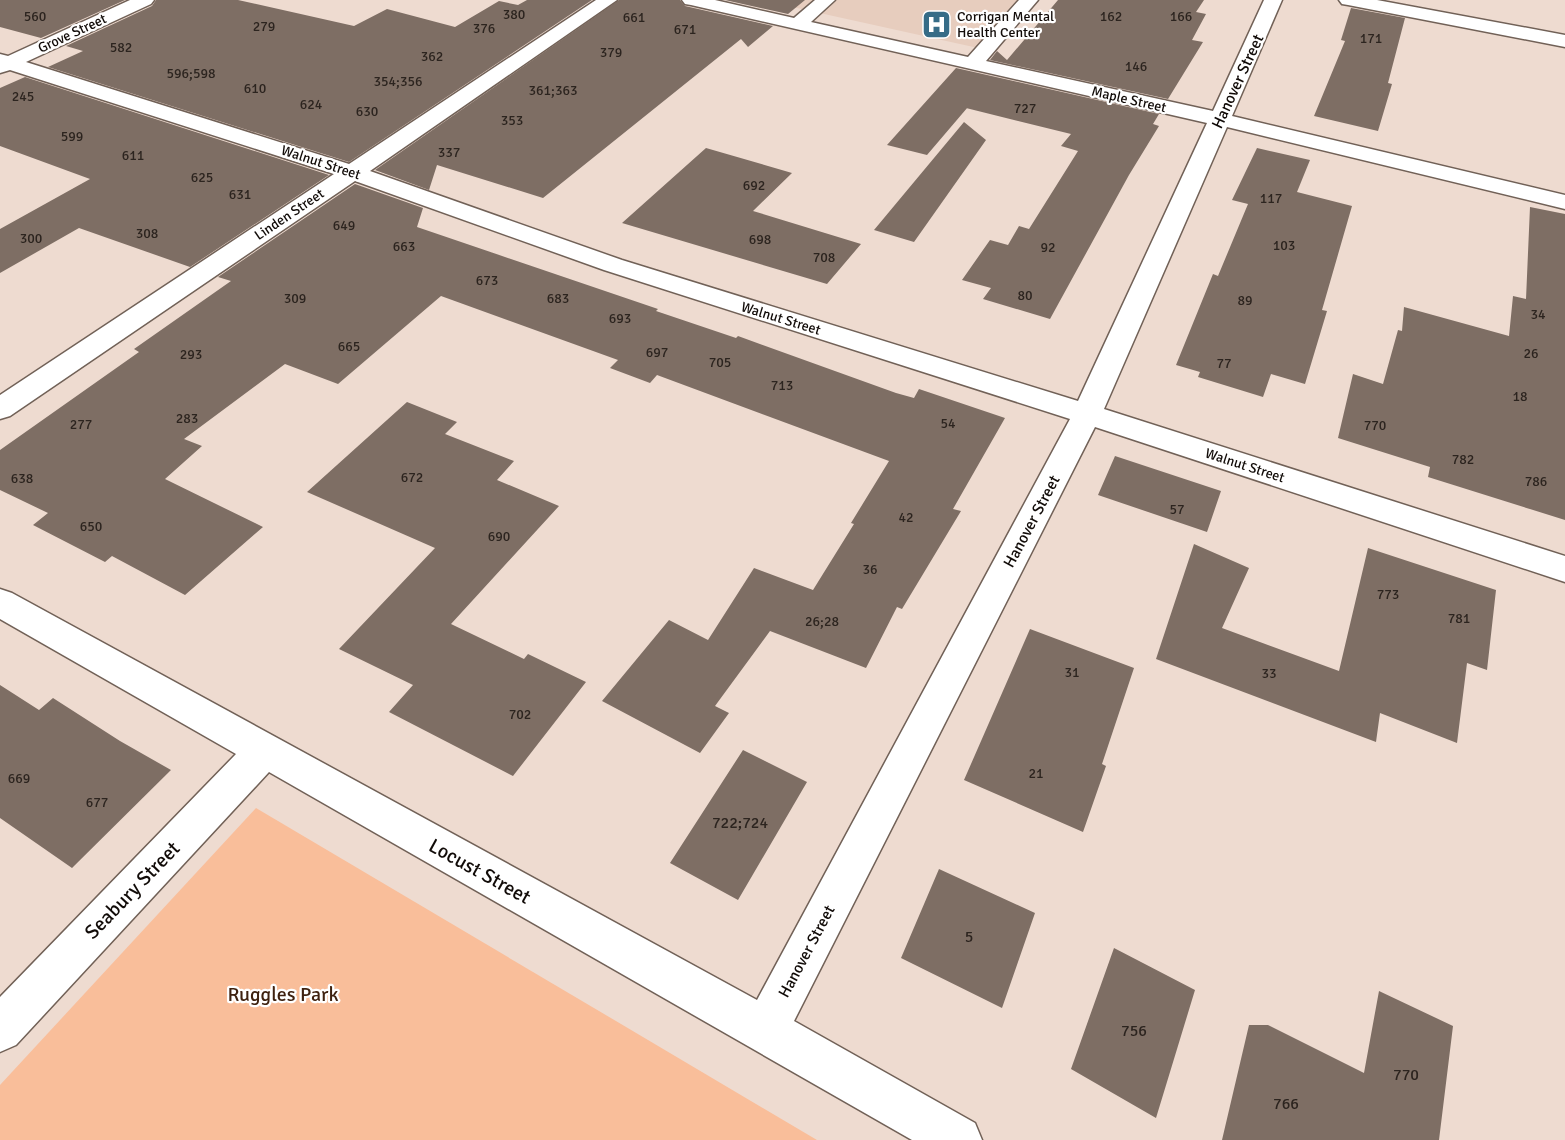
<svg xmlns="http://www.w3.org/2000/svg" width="1565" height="1140" viewBox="0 0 1565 1140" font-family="Signika,sans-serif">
<rect width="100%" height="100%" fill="#eedbd0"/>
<path fill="#e7cdbe" d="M761,0H1026L978,48Z"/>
<path fill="#f9be9a" d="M256,808L817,1140H0V1085Z"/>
<path fill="#7e6e64" d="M0,0H125L41,38L0,27Z
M156,0H238L354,26L387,9L455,27L499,1L518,5L527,0H592L349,162L48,67L83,51L66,46L152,6Z
M619,0H680L685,6L773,26L748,47L741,39L543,198L437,165L429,190L375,170Z
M725,0H805L788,14Z
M1058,0H1204L1196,12L1206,14L1192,40L1203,42L1168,99L990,60L997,51L1007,60Z
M1351,8L1405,18L1388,83L1392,84L1378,131L1314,116L1345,41L1341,40Z
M956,68L1159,114L1153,124L1159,126L1129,175L1050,319L983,299L991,288L962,280L990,240L1008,245L1019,226L1029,229L1078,151L1061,146L1071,134L966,108L991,80L927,155L887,145Z
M25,77L329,175L190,267L79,228L0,273V229L90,179L0,146V88Z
M964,122L986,140L914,242L874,230Z
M706,148L792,173L753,211L861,244L827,284L622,223Z
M1257,148L1310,160L1297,192L1352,206L1322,310L1327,311L1305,384L1271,374L1263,397L1198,377L1200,372L1176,365L1213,274L1218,276L1248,204L1232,200Z
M355,184L423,208L417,227L658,309L656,311L736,338L738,336L896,393L914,398L919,389L1005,418L953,509L961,511L902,609L897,607L866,668L770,631L715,706L729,713L700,753L602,701L669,620L708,640L754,568L813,590L854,524L851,523L889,461L657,375L650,383L610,368L618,360L441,296L338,384L285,364L184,439L202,446L165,479L263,527L185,595L112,556L105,562L33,525L48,513L0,490V450L139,352L134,349L231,281L218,277Z
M1530,207L1565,214V520L1428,477L1430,467L1338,438L1353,374L1383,384L1398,330L1402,331L1404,307L1509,336L1513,296L1526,299Z
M407,402L457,422L445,434L514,461L497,480L559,506L451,624L524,659L528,654L586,682L513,776L389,712L413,685L339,649L435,548L307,492Z
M1115,456L1221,491L1207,532L1098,495Z
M1194,544L1249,568L1222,628L1339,671L1368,548L1496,590L1487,670L1467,663L1457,743L1380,713L1376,742L1156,659Z
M1030,629L1134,668L1102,764L1106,766L1083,832L964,780Z
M0,685L39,710L53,698L120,741L171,770L72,868L0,818Z
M743,750L807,782L738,900L670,863Z
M939,869L1035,913L1002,1008L901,958Z
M1114,948L1195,990L1156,1118L1071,1069Z
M1379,991L1453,1026L1439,1140H1222L1249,1025H1268L1364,1073Z"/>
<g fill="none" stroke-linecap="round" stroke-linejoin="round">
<defs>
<path id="minor" d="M130,0H154L151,4L26,62L349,164L596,0H617L370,171L622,260L1078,401L1207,123L691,5L685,4L682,0H715L794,18L815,0H835L811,22L968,57L1019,0H1038L986,61L1213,111L1264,0H1282L1232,116L1565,195V209L1227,127L1104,409L1565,556V582L1095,427L794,1021L975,1123L982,1140H912L269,772L16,1045L0,1052V997L236,754L0,619V589L12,593L757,1000L1070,419L604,270L355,181L10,416L0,419V395L334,174L10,70L0,73V54L8,56Z
M1339,0H1377L1565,35V47L1348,5L1342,4Z"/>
</defs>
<use href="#minor" stroke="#716157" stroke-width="3"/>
<use href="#minor" fill="#fff" fill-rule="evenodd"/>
</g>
<defs>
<symbol id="hospital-square" viewBox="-11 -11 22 22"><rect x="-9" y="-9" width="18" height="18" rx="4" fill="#366c87" stroke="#fff"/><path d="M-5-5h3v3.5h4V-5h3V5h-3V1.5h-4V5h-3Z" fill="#fff"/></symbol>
</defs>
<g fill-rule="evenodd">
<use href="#hospital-square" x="920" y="8" width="33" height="33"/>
</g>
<g text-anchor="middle" stroke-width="4.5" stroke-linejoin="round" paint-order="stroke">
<g font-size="14" fill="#2c241f">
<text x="514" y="19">380</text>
<text x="35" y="21">560</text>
<text x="1111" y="21">162</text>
<text x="1181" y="21">166</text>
<text x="634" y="22">661</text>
<text x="264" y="31">279</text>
<text x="484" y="33">376</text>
<text x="685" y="34">671</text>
<text x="1371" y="43">171</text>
<text x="121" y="52">582</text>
<text x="611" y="57">379</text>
<text x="432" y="61">362</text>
<text x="1136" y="71">146</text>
<text x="191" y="78">596;598</text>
<text x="398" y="86">354;356</text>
<text x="255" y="93">610</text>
<text x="553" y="95">361;363</text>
<text x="23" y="101">245</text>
<text x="311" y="109">624</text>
<text x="1025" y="113">727</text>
<text x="367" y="116">630</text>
<text x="512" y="125">353</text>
<text x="72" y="141">599</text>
<text x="449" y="157">337</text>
<text x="133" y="160">611</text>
<text x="202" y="182">625</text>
<text x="754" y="190">692</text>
<text x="240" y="199">631</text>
<text x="1271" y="203">117</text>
<text x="344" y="230">649</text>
<text x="147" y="238">308</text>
<text x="31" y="243">300</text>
<text x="760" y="244">698</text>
<text x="1284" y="250">103</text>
<text x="404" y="251">663</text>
<text x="1048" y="252">92</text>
<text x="824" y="262">708</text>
<text x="487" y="285">673</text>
<text x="1025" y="300">80</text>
<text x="295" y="303">309</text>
<text x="558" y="303">683</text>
<text x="1245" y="305">89</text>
<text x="1538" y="319">34</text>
<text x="620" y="323">693</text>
<text x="349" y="351">665</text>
<text x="657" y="357">697</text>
<text x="1531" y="358">26</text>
<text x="191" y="359">293</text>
<text x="720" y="367">705</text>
<text x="1224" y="368">77</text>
<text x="782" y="390">713</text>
<text x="1520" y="401">18</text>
<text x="187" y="423">283</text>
<text x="948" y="428">54</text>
<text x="81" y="429">277</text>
<text x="1375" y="430">770</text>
<text x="1463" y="464">782</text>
<text x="412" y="482">672</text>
<text x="22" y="483">638</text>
<text x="1536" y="486">786</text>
<text x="1177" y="514">57</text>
<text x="906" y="522">42</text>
<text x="91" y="531">650</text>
<text x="499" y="541">690</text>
<text x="870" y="574">36</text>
<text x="1388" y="599">773</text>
<text x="1459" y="623">781</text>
<text x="822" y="626">26;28</text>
<text x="1072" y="677">31</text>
<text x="1269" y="678">33</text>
<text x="520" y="719">702</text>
<text x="1036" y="778">21</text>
<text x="19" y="783">669</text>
<text x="97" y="807">677</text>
</g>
<g font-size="14" fill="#110b08" stroke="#fff" text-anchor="start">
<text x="957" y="21">Corrigan Mental<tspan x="957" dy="16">Health Center</tspan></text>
</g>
<g font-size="14" fill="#110b08" stroke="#fff">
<text transform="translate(72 33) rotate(-25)" y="5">Grove Street</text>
<text transform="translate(1129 99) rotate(13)" y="5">Maple Street</text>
<text transform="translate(321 162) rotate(18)" y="5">Walnut Street</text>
<text transform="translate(289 214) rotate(-34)" y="5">Linden Street</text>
<text transform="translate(781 318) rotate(17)" y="5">Walnut Street</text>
<text transform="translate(1245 465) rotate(18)" y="5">Walnut Street</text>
</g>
<g font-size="16" fill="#110b08" stroke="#fff">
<text transform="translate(1237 81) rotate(-65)" y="6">Hanover Street</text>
<text transform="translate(1031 521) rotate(-62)" y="6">Hanover Street</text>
<text transform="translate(806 951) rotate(-62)" y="6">Hanover Street</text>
</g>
<g font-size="16" fill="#2c241f">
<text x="740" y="828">722;724</text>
<text x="969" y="942">5</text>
<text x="1134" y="1036">756</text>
<text x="1406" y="1080">770</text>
<text x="1286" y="1109">766</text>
</g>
<g font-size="20" fill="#110b08" stroke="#fff">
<text transform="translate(480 871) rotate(29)" y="7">Locust Street</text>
<text transform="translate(132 890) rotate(-46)" y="7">Seabury Street</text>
</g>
<g font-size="20" fill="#3f2210" stroke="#fff">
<text x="283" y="1001">Ruggles Park</text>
</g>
</g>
</svg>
